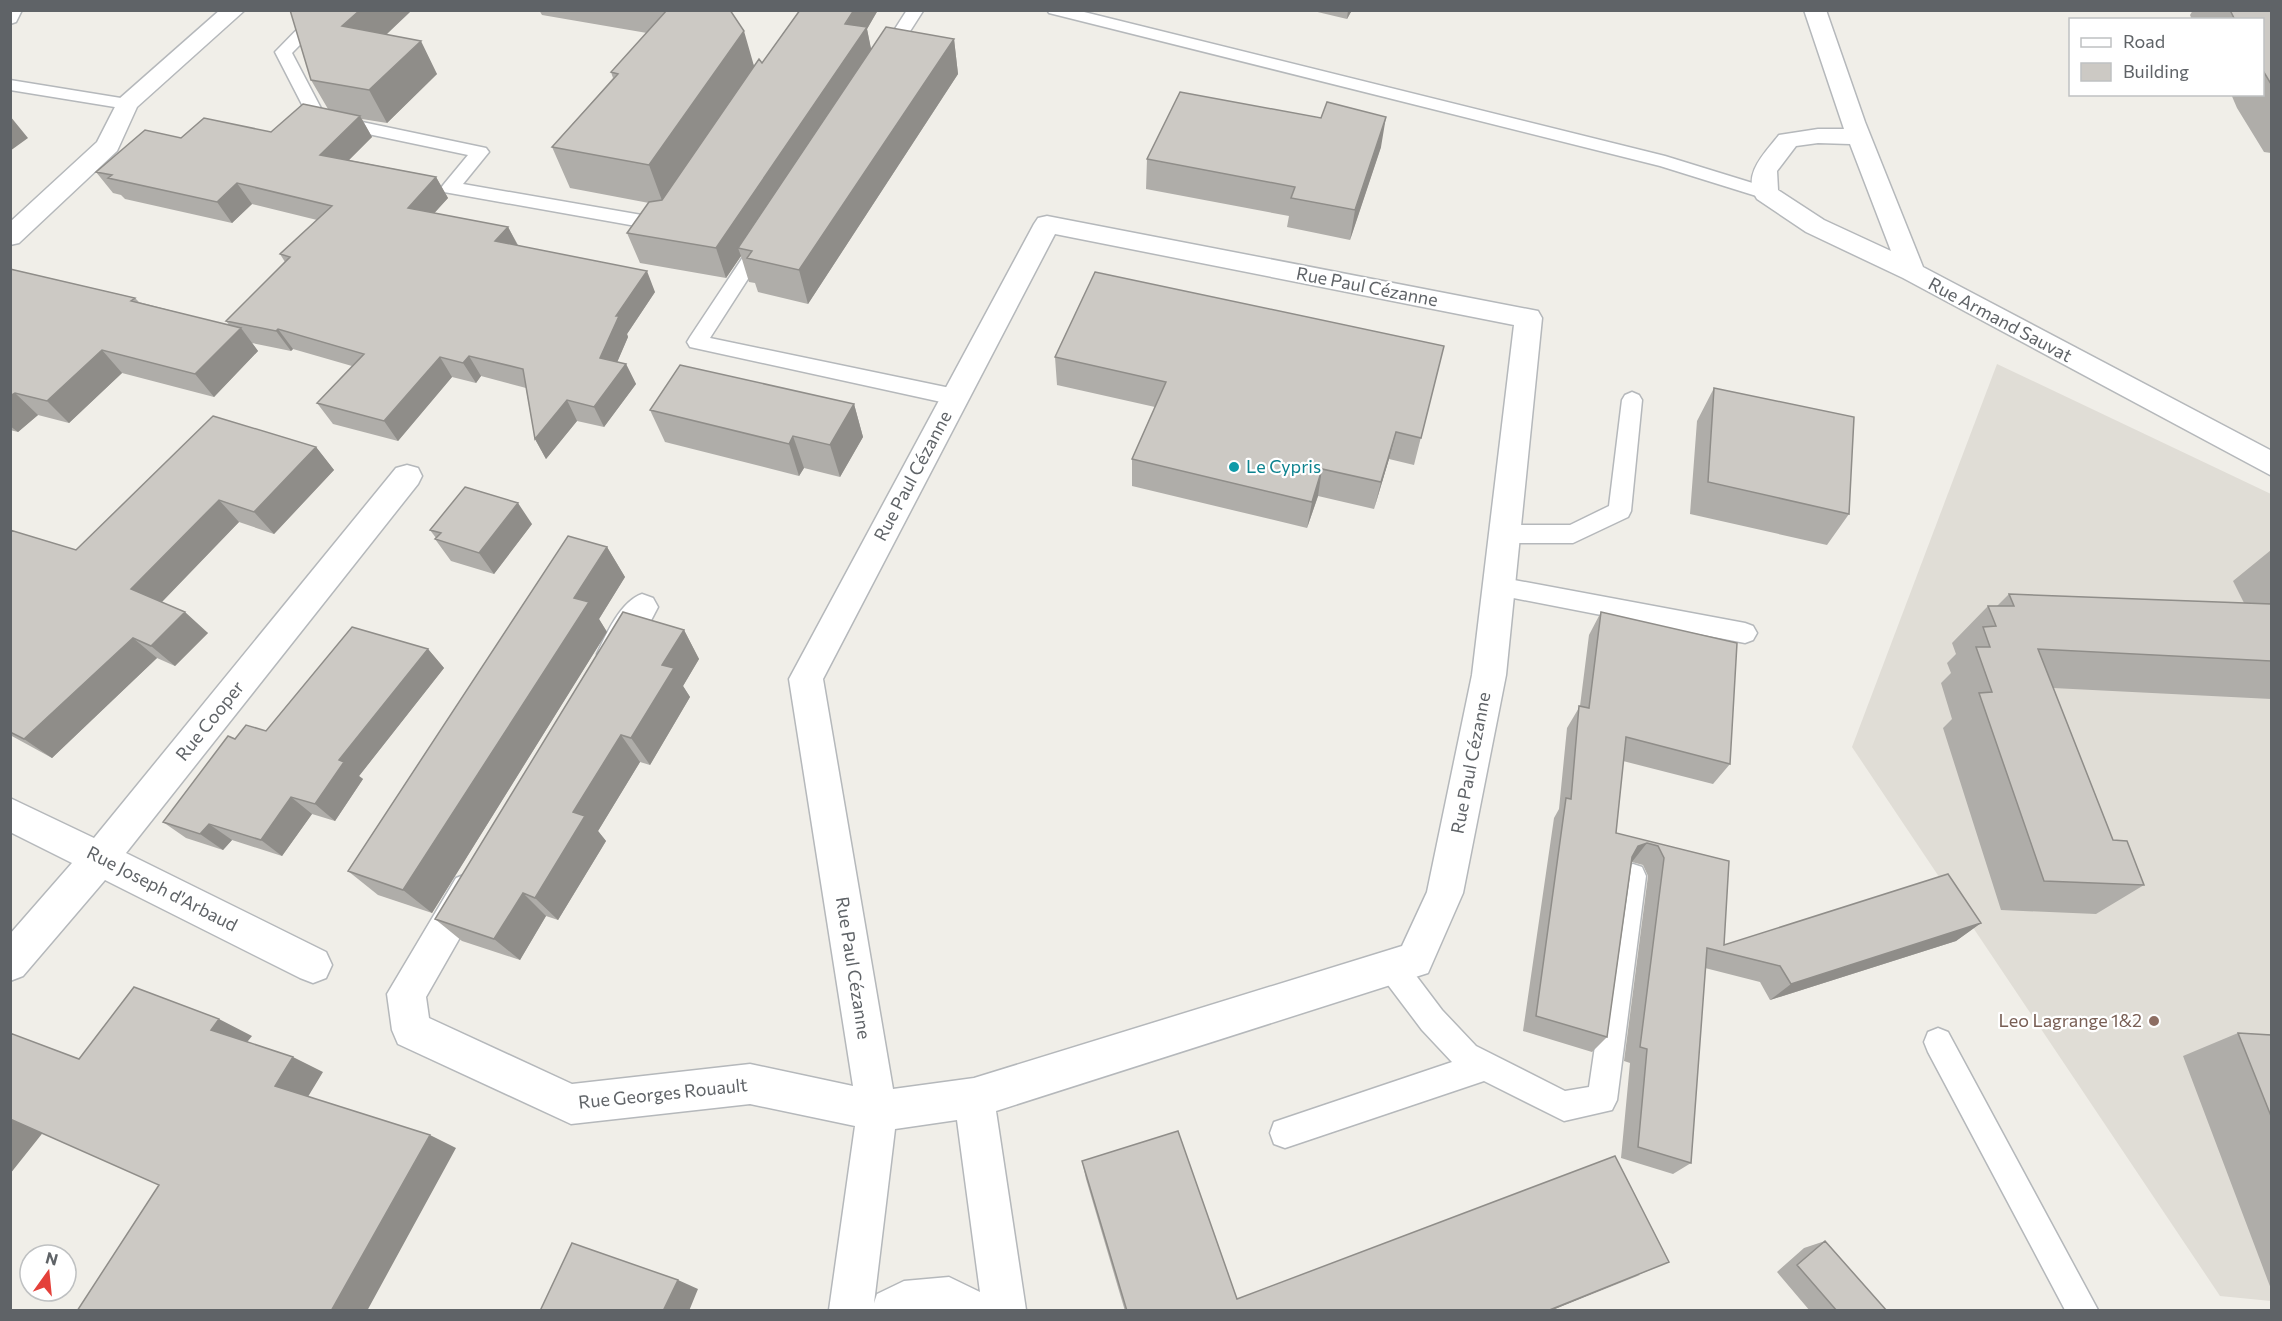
<svg xmlns="http://www.w3.org/2000/svg" width="2282" height="1321" viewBox="0 0 2282 1321" font-family="Commissioner,sans-serif">
<rect width="100%" height="100%" fill="#f0eee8"/>
<path fill="#e0ddd6" d="M1997,364L2271,494V1301L2220,1296L1852,747Z"/>
<g fill="none" stroke-linecap="round" stroke-linejoin="round">
<defs>
<path id="service" d="M10,10H22L16,22L10,24Z
M316,10H334L292,53L324,114L486,148L489,152L463,184L659,218H673L675,222L671,229L664,231L444,192L441,188L444,184L468,155L311,122L275,52Z
M907,10L923,11L891,61H879L877,57Z
M1047,10H1076L1665,156L1772,189L1775,193L1766,199L1660,166L1049,13Z
M10,80L127,99L136,104L127,109L10,90Z
M762,237L769,239L771,243L710,338L955,389L962,392L965,397L962,402L955,405L690,347L687,342L690,337L755,239Z
M1632,392L1639,395L1642,400L1631,511L1628,517L1573,543H1504L1496,540L1493,534L1496,528L1504,525H1570L1609,506L1622,400L1625,395Z
M1498,577L1745,623L1753,626L1757,633L1753,640L1745,643L1498,595L1490,593L1486,586L1490,579Z
M1633,864L1642,867L1646,876L1617,1100L1612,1110L1564,1121L1484,1081L1285,1148L1274,1144L1270,1133L1274,1122L1452,1062L1422,1030L1382,977L1378,967L1382,957L1392,954L1402,957L1442,1010L1476,1046L1565,1091L1589,1087L1620,876L1624,867Z
M1938,1028L1948,1032L2098,1310H2065L1928,1052L1924,1042L1928,1032Z"/>
<path id="minor" d="M220,10H245L137,107L117,151L19,243L10,245V222L97,142L119,99Z
M1804,10H1826L1865,122L1923,267L2272,451V476L1903,278L1806,232L1757,199C1741,175 1765,153 1779,135L1818,129H1844ZM1818,143L1850,144L1891,251L1824,220L1778,190L1777,171L1796,146Z
M1047,216L1538,311L1542,318L1506,675L1463,893L1428,973L996,1111L1026,1310H829L855,1126L750,1104L571,1124L398,1044L392,1030L387,994L456,878L469,873L482,878L487,890L426,997L429,1018L572,1084L750,1064L853,1086L789,679L1034,224L1038,218ZM1055,234L1514,325L1472,675L1427,892L1402,946L974,1078L893,1089L823,679ZM957,1120L980,1292L949,1277L904,1281L877,1294L874,1303L895,1129Z
M407,465L418,468L422,476L418,484L126,853L326,952L332,965L326,978L313,983L300,978L105,880L23,976L10,981V934L72,863L10,832V798L94,838L396,468Z
M642,594L653,598L658,607C653,617 631,659 624,664C616,669 609,666 601,664L597,654C606,634 621,601 642,594Z"/>
</defs>
<use href="#service" stroke="#b5b8bb" stroke-width="3"/>
<use href="#minor" stroke="#b5b8bb" stroke-width="3"/>
<use href="#service" fill="#fff" fill-rule="evenodd"/>
<use href="#minor" fill="#fff" fill-rule="evenodd"/>
</g>
<path fill="#afada9" d="M290,10H411V11L386,35L437,74L387,123L362,119L372,137L349,160L436,177L448,198L434,213L508,227L518,245L655,292L627,334L628,337L617,362L626,364L636,384L604,427L577,421L546,459L535,439L526,388L481,376L476,383L452,377L398,441L333,424L317,403L352,366L293,349L291,351L252,343L258,351L214,397L122,373L69,423L38,415L18,432L10,430V269L135,298L139,302L230,326L226,321L285,262L280,254L317,220L252,204L232,223L125,199L121,195L113,193L96,172L181,138L271,132L328,109L311,80Z
M539,10H730L754,66L762,63L800,10H878L867,29L871,50L954,39L958,74L808,304L758,292L755,283L749,282L741,256L726,278L640,263L627,233L649,203L570,188L552,147L613,78L611,72L647,33L542,15Z
M1309,10H1352L1347,19Z
M2193,10H2271V153L2264,152L2237,108L2231,94H2262V20H2192L2190,15Z
M1381,147L1350,240L1287,227L1289,216L1146,189L1147,159Z
M1444,346L1414,465L1389,459L1374,509L1318,496L1307,528L1132,486V459L1155,407L1057,385L1055,357Z
M1714,388L1849,514L1827,545L1690,514L1697,421Z
M854,404L863,437L840,477L804,468L799,476L665,442L650,410Z
M316,447L334,470L274,534L239,522L162,602L208,633L175,666L157,658L52,758L10,735V530L76,550Z
M532,524L494,574L451,561L435,539L436,538L430,530Z
M607,547L625,577L599,619L607,632L432,913L378,895L348,871Z
M2271,550V699L2053,688L2113,840L2144,885L2096,914L2001,910L1943,728L1952,719L1941,683L1951,673L1947,663L1956,654L1952,643L1988,606H1997L2009,594L2244,603L2233,581Z
M1601,612L1730,764L1713,784L1623,761L1616,833L1729,861L1724,945L1981,923L1956,941L1770,1000L1760,982L1705,968L1691,1163L1673,1174L1621,1158L1630,1063L1624,1061L1648,876L1643,865L1632,862L1607,1037L1592,1052L1523,1031L1554,818L1559,809L1567,728L1580,706L1589,635Z
M684,630L699,659L683,686L690,697L650,765L640,762L598,831L606,841L558,920L546,916L520,960L462,941L435,919Z
M428,649L444,668L359,776L363,779L335,821L312,814L282,856L232,840L223,850L186,838L163,822L235,739L266,731Z
M2238,1033L2271,1035V1289L2183,1056Z
M1082,1161L1237,1299L1640,1275L1550,1311H1125L1086,1179Z
M1825,1241L1887,1311H1810L1777,1272L1804,1248Z"/>
<path fill="#8f8d89" d="M360,10H411V11L360,59L342,26Z
M854,10H878L867,29L873,58L738,248L741,256L726,278L716,248Z
M1348,10H1352L1347,19Z
M744,31L756,73L664,206L649,165Z
M954,39L958,74L808,304L799,270Z
M421,41L437,74L387,123L369,90Z
M10,116L28,138L10,151Z
M360,116L372,137L333,176L320,155Z
M1386,117L1381,147L1350,240L1355,210Z
M436,177L448,198L420,229L408,208Z
M237,183L252,204L232,223L217,202Z
M508,227L519,248L495,241Z
M647,271L655,292L627,334L628,337L610,379L600,358L616,316Z
M241,328L258,351L214,397L195,374Z
M278,329L293,349L291,351L276,331Z
M102,350L122,373L69,423L47,401Z
M469,356L481,376L476,383L463,363Z
M440,357L452,377L398,441L384,421Z
M626,364L636,384L604,427L594,407Z
M15,393L38,415L18,432L10,426V396Z
M567,400L577,421L546,459L535,439Z
M854,404L863,437L840,477L830,445Z
M1396,432L1389,459L1374,509L1381,482Z
M793,436L804,468L799,476L789,444Z
M316,447L334,470L274,534L254,512Z
M1322,469L1318,496L1307,528L1312,502Z
M219,500L239,522L154,610L131,589Z
M518,503L532,524L494,574L479,553Z
M607,547L625,577L599,619L607,632L432,913L403,890L574,598Z
M185,612L208,633L175,666L151,646Z
M684,630L699,659L683,686L690,697L650,765L631,738L662,665Z
M133,638L157,658L52,758L24,739Z
M428,649L444,668L359,776L363,779L335,821L315,804L339,760Z
M621,735L640,762L598,831L606,841L558,920L535,898L573,812Z
M291,797L312,814L282,856L261,840Z
M209,824L232,840L223,850L200,834Z
M1647,843L1632,862L1623,865L1638,846Z
M523,893L546,916L520,960L494,939Z
M1981,923L1956,941L1770,1000L1791,984Z
M219,1019L252,1036L244,1046L211,1030Z
M293,1057L323,1072L306,1100L275,1086Z
M10,1118L45,1130L10,1174Z
M430,1135L456,1148L367,1311H331Z
M1669,1262L1550,1311H1547Z
M678,1280L698,1289L689,1311H663Z"/>
<path fill="#ccc9c4" stroke="#8f8d89" stroke-width="1.5" d="M290,10H360L342,26L421,41L369,90L311,80Z
M667,10H730L744,31L649,165L552,147L618,74L611,72Z
M800,10H854L845,24L867,27L716,248L627,233L649,202L662,200L759,59L762,63Z
M2230,10H2271V84L2262,69V20H2235Z
M886,27L954,39L799,270L747,258L752,251L738,248Z
M1180,92L1321,118L1327,102L1386,117L1355,210L1291,198L1295,187L1147,159Z
M303,104L360,116L320,155L436,177L408,208L508,227L495,241L647,271L616,316H619L600,358L626,364L594,407L567,400L535,439L523,369L469,356L463,363L440,357L384,421L317,403L364,354L278,329L276,331L226,321L290,257L280,254L332,206L237,183L217,202L108,178L112,175L96,172L145,130L181,138L204,118L271,132Z
M10,269L135,298L131,301L241,328L195,374L102,350L47,401L15,393L10,396Z
M1095,272L1444,346L1421,438L1396,432L1381,482L1322,469L1312,502L1132,459L1166,382L1055,357Z
M680,365L854,404L830,445L793,436L789,444L650,410Z
M1714,388L1854,417L1849,514L1708,482Z
M213,416L316,447L254,512L219,500L131,589L185,612L151,646L133,638L24,739L10,732V530L76,550Z
M465,487L518,503L479,553L435,539L441,533L430,530Z
M568,536L607,547L574,598L589,602L403,890L348,871Z
M2009,594L2271,604V661L2038,649L2113,840L2127,841L2144,885L2044,881L1979,693L1992,692L1976,647H1990L1983,627L1996,626L1988,606H2014Z
M623,612L684,630L662,665L674,668L631,738L621,735L573,812L585,816L535,898L523,893L494,939L435,919Z
M1601,612L1737,643L1730,764L1626,737L1616,833L1729,861L1724,945L1948,874L1981,923L1791,984L1780,966L1707,948L1691,1163L1638,1147L1647,1049L1640,1047L1664,858L1658,846L1647,843L1638,846L1632,857L1607,1037L1536,1016L1566,798L1571,799L1579,706L1589,708Z
M352,627L428,649L339,760L344,762L315,804L291,797L261,840L209,824L200,834L163,822L228,736L235,739L246,725L266,731Z
M134,987L219,1019L211,1030L293,1057L275,1086L430,1135L331,1311H77L159,1185L10,1119V1033L79,1059Z
M2238,1033L2271,1035V1116Z
M1178,1131L1237,1299L1615,1156L1669,1262L1547,1311H1127L1082,1161Z
M1825,1241L1887,1311H1837L1797,1265Z
M572,1243L678,1280L663,1311H540Z"/>
<circle fill="#0f9aa8" stroke="#fff" stroke-width="2" cx="1234" cy="467" r="6"/>
<circle fill="#8d6e63" stroke="#fff" stroke-width="2" cx="2154" cy="1021" r="6"/>
<g text-anchor="middle" stroke-width="4.5" stroke-linejoin="round" paint-order="stroke">
<g font-size="18" fill="#5f6367" stroke="#fff">
<text transform="translate(1367 287) rotate(11)" y="6">Rue Paul Cézanne</text>
<text transform="translate(2000 320) rotate(28)" y="6">Rue Armand Sauvat</text>
<text transform="translate(913 476) rotate(-62)" y="6">Rue Paul Cézanne</text>
<text transform="translate(210 721) rotate(-51)" y="6">Rue Cooper</text>
<text transform="translate(1471 763) rotate(-79)" y="6">Rue Paul Cézanne</text>
<text transform="translate(162 889) rotate(27)" y="6">Rue Joseph d'Arbaud</text>
<text transform="translate(853 968) rotate(81)" y="6">Rue Paul Cézanne</text>
<text transform="translate(663 1094) rotate(-6)" y="6">Rue Georges Rouault</text>
</g>
<g font-size="18" fill="#0d838f" stroke="#fff" text-anchor="start">
<text x="1246" y="473">Le Cypris</text>
</g>
<g font-size="18" fill="#785e54" stroke="#fff" text-anchor="end">
<text x="2142" y="1027">Leo Lagrange 1&amp;2</text>
</g>
</g>
<rect width="2282" height="1321" fill="none" stroke="#5f6367" stroke-width="24"/>
<rect x="2069" y="18" width="195" height="78" fill="#ffffff" stroke="#bfc1c2" stroke-width="1.5"/>
<rect x="2081" y="38" width="30" height="9" fill="#ffffff" stroke="#bfc1c2" stroke-width="1.5"/>
<text x="2123" y="48" font-size="18" fill="#5f6367">Road</text>
<rect x="2081" y="63" width="30" height="18" fill="#ccc9c4" stroke="#bfc1c2" stroke-width="1.5"/>
<text x="2123" y="78" font-size="18" fill="#5f6367">Building</text>
<g transform="translate(48 1273) rotate(15)"><circle r="28" fill="#ffffff" stroke="#bfc1c2" stroke-width="1.5"/>
<path d="M0-4.5L10 22L0 15L-10 22Z" fill="#e4403a"/>
<text y="-9" font-size="16" font-weight="bold" text-anchor="middle" fill="#5f6367">N</text>
</g>
</svg>
